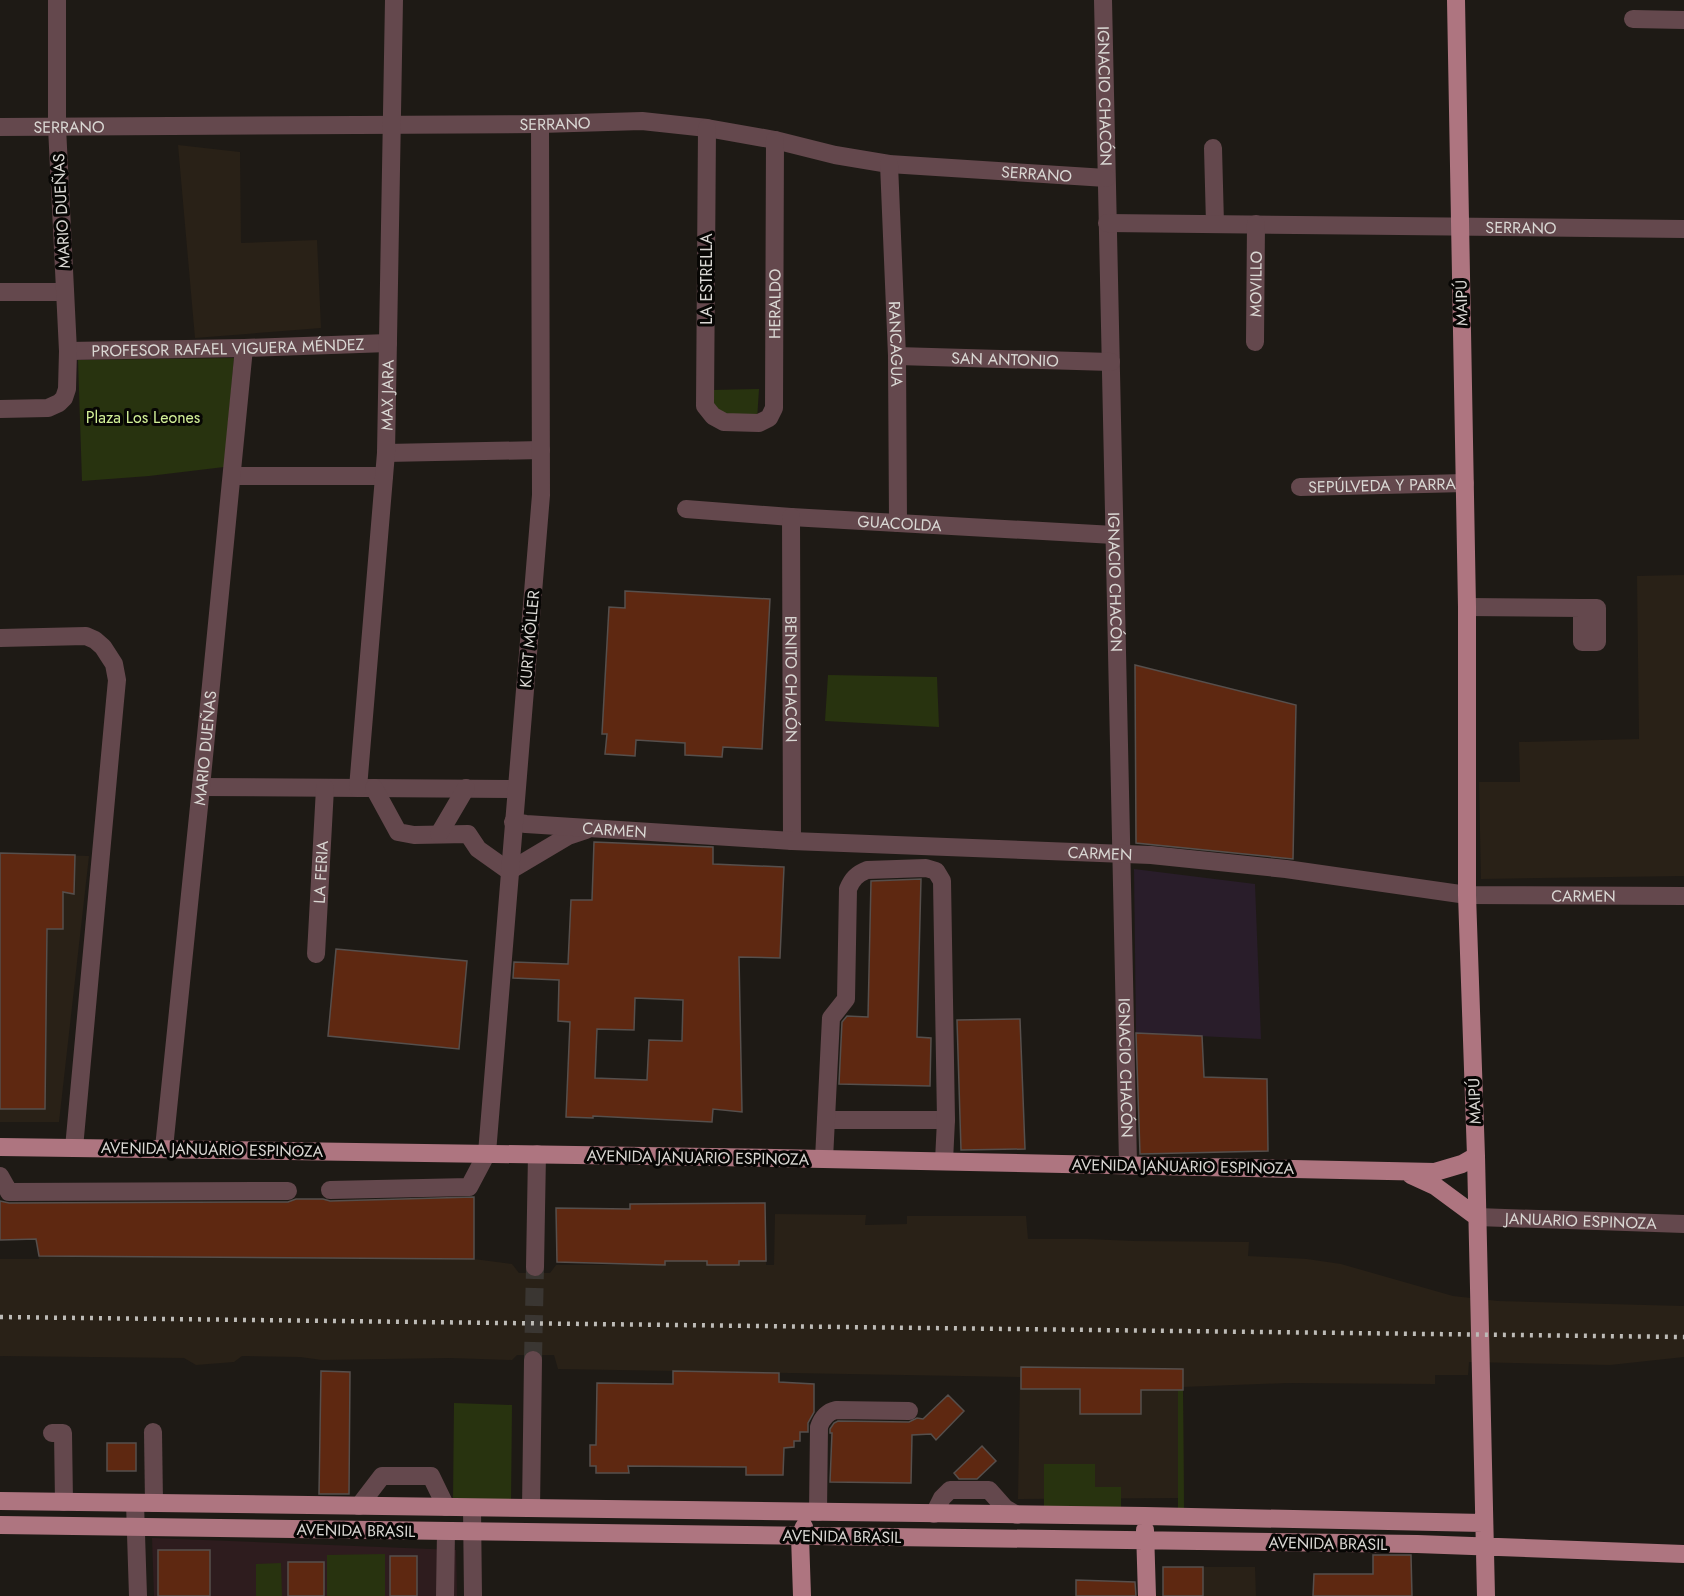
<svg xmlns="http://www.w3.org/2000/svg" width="1684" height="1596" viewBox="0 0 1684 1596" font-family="Jost,sans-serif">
<rect width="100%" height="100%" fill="#1e1a15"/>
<path fill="#292117" d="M178,145L240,152L241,243L317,240L321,328L195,338Z
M1684,575V876L1481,879L1479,782H1520L1519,742L1639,739L1637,576Z
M0,853L89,856L59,1122H0Z
M775,1214L866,1215L865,1225L907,1224V1216H1026L1028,1239H1088L1134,1241L1249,1242L1248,1256L1307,1259L1341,1264L1453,1296L1498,1301L1684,1306V1357L1610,1365L1469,1362L1468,1375H1435V1384L1287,1383L1183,1387L1184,1498L1018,1499L1020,1377L558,1369L554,1355H517L512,1360L450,1358L322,1360L300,1357L242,1356L234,1362L196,1365L184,1358L0,1356V1259H39V1256L474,1259L512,1264L519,1273H550L556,1265H629V1261L649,1265H665V1261H707V1265H738L739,1261H766V1265H774Z
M1203,1567H1255L1256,1596H1203Z"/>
<path fill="#291d2a" d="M1134,869L1255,884L1261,1039L1136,1033Z"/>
<path fill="#2e1c1e" d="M152,1538L456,1550L457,1596H154Z"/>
<path fill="#28330f" d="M234,358L224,467L149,476L82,481L78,360Z
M759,389L757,420L713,416L712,390Z
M828,675L937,677L939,727L825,721Z
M1178,1390H1183L1184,1510H1178Z
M454,1403L512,1405L511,1503L453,1502Z
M1044,1464H1095V1487H1121V1510L1044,1506Z
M385,1554V1596H327V1555Z
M281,1563L282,1596H256V1564Z"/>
<path fill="#5e2811" stroke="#564f4c" stroke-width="1.5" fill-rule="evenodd" d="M625,591L770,599L762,749L723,747L722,757L685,755V743L636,740L635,756L605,754L607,734H602L609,607L625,608Z
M1135,665L1296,705L1293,859L1136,843Z
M594,842L713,847V864L784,867L780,958L739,957L742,1112L713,1109L712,1122L593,1116V1118L566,1117L570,1022L558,1021L559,980L513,978L514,962L568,964L571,900H592ZM635,998L683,1000L682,1041L649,1040L647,1080L595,1078L597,1029L634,1030Z
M0,853L75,855L74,894L63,892V929H47L45,1109H0Z
M921,879L917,1037L931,1038L930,1086L839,1084L842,1022L847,1016L868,1017L871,881Z
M336,949L467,961L459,1049L328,1036Z
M1020,1019L1025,1149L961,1150L957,1020Z
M1136,1033L1202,1036L1204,1077L1267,1079L1268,1151L1140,1154Z
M474,1197V1259L39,1256L36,1239L0,1240V1201L9,1203L288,1202L296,1199H323L330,1201Z
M765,1203L766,1261H739V1265H707V1261H665V1265L557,1262L556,1208L630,1209V1204Z
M1021,1367L1183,1369V1390H1141V1414H1080V1389H1021Z
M321,1371L350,1372L349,1494H319Z
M673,1371L779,1373V1382L814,1384V1412L808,1423V1432H800V1441H794V1447L784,1448L783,1475H746V1467L628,1466L629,1473H596V1466H590V1445H596L597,1383L673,1384Z
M948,1395L964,1411L936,1440L931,1434L912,1435L911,1483L830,1482L832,1433H830V1429L834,1423L838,1421L909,1422L917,1418L923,1419Z
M107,1443H136V1471H107Z
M982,1446L996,1461L977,1479H959L954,1473Z
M158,1550H210V1596H158Z
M1373,1555H1411L1412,1596H1313L1314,1574H1373Z
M390,1556H417V1596H390Z
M288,1562H324V1596H288Z
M1163,1567H1203V1596H1163Z
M1076,1580L1135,1582L1136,1596H1076Z"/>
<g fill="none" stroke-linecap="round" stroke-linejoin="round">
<path stroke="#3a3632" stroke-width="18" stroke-dasharray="18 9" stroke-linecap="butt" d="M533,1360L535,1267"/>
<g stroke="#64484d" stroke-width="18">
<path id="s1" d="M1103,0L1128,1164"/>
<path d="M1633,19L1684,20"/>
<path id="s2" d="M0,127L540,124L642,121L707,128L775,140L835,155L889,164L1106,178"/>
<path id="s3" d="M707,128L705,406L713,416L724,422L759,423L769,418L774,408L775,140"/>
<path d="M1213,148L1215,224"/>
<path id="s4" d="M889,164L897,356L898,523"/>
<path id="s5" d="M1107,223L1684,229"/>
<path d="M0,292H65"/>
<path id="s6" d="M1255,342L1256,224"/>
<path id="s7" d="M68,351L244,348L388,343"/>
<path id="s8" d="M897,356L1111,362"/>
<path d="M0,409L48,408L59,403L64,398L67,389L68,351L57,127V0"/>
<path d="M386,453L541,450"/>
<path d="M233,476H384"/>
<path id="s9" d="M1300,487L1465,483"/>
<path id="s10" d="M686,509L791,517L1114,535"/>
<path id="s11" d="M791,517L792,841"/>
<path d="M1467,607L1582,608H1597V642H1582V608"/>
<path d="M0,638L86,636L95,640L103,647L114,664L117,680L115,701L74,1148"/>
<path d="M201,787L516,789"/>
<path id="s12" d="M358,788L386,453L394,0"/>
<path d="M374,788L398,832L414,835L468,834L478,849L509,871L568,836L586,830"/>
<path id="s13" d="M513,822L526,824L792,841L1151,855L1286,869L1467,895L1684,896"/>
<path d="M439,834L466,788"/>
<path id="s14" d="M316,954L325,788"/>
<path d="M826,1120H946"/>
<path id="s15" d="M164,1148L201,787L244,348"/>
<path d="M824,1159L831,1018L846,999L848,889C852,879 857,874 867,870L926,868L936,871L942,881L946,1120L944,1161"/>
<path d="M0,1176L9,1192L288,1191"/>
<path d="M330,1190L469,1187L487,1153L541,495L540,124"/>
<path id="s16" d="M1477,1217L1684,1224"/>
<path d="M535,1267L537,1154"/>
<path d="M153,1432L154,1503"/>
<path d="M52,1433H63L64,1502"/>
<path d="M135,1503L138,1596"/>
<path d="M359,1506L382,1476H431L446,1507"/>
<path d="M472,1508L473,1596"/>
<path d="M531,1508L533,1360"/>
<path d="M818,1512L819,1427C822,1418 827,1412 836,1410L909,1411"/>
<path d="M934,1514L942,1498L950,1490H989L1005,1508L1017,1515"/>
<path d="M445,1596L446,1531"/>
</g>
<path stroke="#ae7580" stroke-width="18" d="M1456,0L1467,607V895L1476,1156L1486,1596
M0,1147C478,1152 957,1160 1435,1172L1462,1164L1476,1156
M1411,1175L1435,1186L1477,1217
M0,1501L1145,1516L1483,1523
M0,1525L1417,1544L1684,1554
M1145,1530L1147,1596
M802,1596L800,1536L804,1527"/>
<path stroke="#bdbbb7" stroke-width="4.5" stroke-dasharray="3 6" stroke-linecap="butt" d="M0,1317L1684,1337"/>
</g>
<g text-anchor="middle" stroke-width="6" stroke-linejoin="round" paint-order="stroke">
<g font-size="16" fill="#d9d7d3" stroke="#070604">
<text dy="6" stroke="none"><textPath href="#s1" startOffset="96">IGNACIO CHACÓN</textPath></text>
<text dy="6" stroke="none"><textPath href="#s2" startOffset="555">SERRANO</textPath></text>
<text dy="6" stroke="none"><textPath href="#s2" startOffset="69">SERRANO</textPath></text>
<text dy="6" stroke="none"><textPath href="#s2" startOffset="1041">SERRANO</textPath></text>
<text transform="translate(61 211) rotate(-93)" y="6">MARIO DUEÑAS</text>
<text dy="6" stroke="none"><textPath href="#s5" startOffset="414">SERRANO</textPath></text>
<text transform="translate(706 279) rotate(-90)" y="6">LA ESTRELLA</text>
<text dy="6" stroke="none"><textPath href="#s6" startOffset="58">MOVILLO</textPath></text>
<text dy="6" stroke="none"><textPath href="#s3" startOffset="465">HERALDO</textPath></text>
<text transform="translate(1461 303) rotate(-91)" y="6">MAIPÚ</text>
<text dy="6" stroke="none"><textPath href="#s4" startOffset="180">RANCAGUA</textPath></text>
<text dy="6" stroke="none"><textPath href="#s7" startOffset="160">PROFESOR RAFAEL VIGUERA MÉNDEZ</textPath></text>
<text dy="6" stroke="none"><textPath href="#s8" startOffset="108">SAN ANTONIO</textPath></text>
<text dy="6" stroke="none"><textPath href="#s12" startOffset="394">MAX JARA</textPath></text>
<text dy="6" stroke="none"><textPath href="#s9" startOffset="82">SEPÚLVEDA Y PARRA</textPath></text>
<text dy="6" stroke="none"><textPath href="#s10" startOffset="214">GUACOLDA</textPath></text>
<text dy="6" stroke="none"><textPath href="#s1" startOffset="582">IGNACIO CHACÓN</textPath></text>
<text transform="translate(529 639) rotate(-85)" y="6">KURT MÖLLER</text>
<text dy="6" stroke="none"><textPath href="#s11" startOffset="162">BENITO CHACÓN</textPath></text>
<text dy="6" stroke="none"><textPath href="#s15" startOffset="402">MARIO DUEÑAS</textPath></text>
<text dy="6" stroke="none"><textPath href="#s13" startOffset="102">CARMEN</textPath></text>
<text dy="6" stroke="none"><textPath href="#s13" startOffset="588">CARMEN</textPath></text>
<text dy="6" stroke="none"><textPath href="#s14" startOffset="82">LA FERIA</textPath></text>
<text dy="6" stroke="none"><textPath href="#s13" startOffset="1074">CARMEN</textPath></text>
<text dy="6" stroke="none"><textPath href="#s1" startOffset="1068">IGNACIO CHACÓN</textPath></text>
<text transform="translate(1474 1101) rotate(-92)" y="6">MAIPÚ</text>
<text transform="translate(212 1149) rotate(1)" y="6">AVENIDA JANUARIO ESPINOZA</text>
<text transform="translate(698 1157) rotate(1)" y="6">AVENIDA JANUARIO ESPINOZA</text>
<text transform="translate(1183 1166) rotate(1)" y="6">AVENIDA JANUARIO ESPINOZA</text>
<text dy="6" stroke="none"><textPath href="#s16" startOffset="104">JANUARIO ESPINOZA</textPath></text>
<text transform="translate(356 1530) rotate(1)" y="6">AVENIDA BRASIL</text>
<text transform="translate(842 1536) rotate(1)" y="6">AVENIDA BRASIL</text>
<text transform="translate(1328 1543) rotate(1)" y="6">AVENIDA BRASIL</text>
</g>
<g font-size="16" fill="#d2ef97" stroke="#070604">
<text x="143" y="423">Plaza Los Leones</text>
</g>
</g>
</svg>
